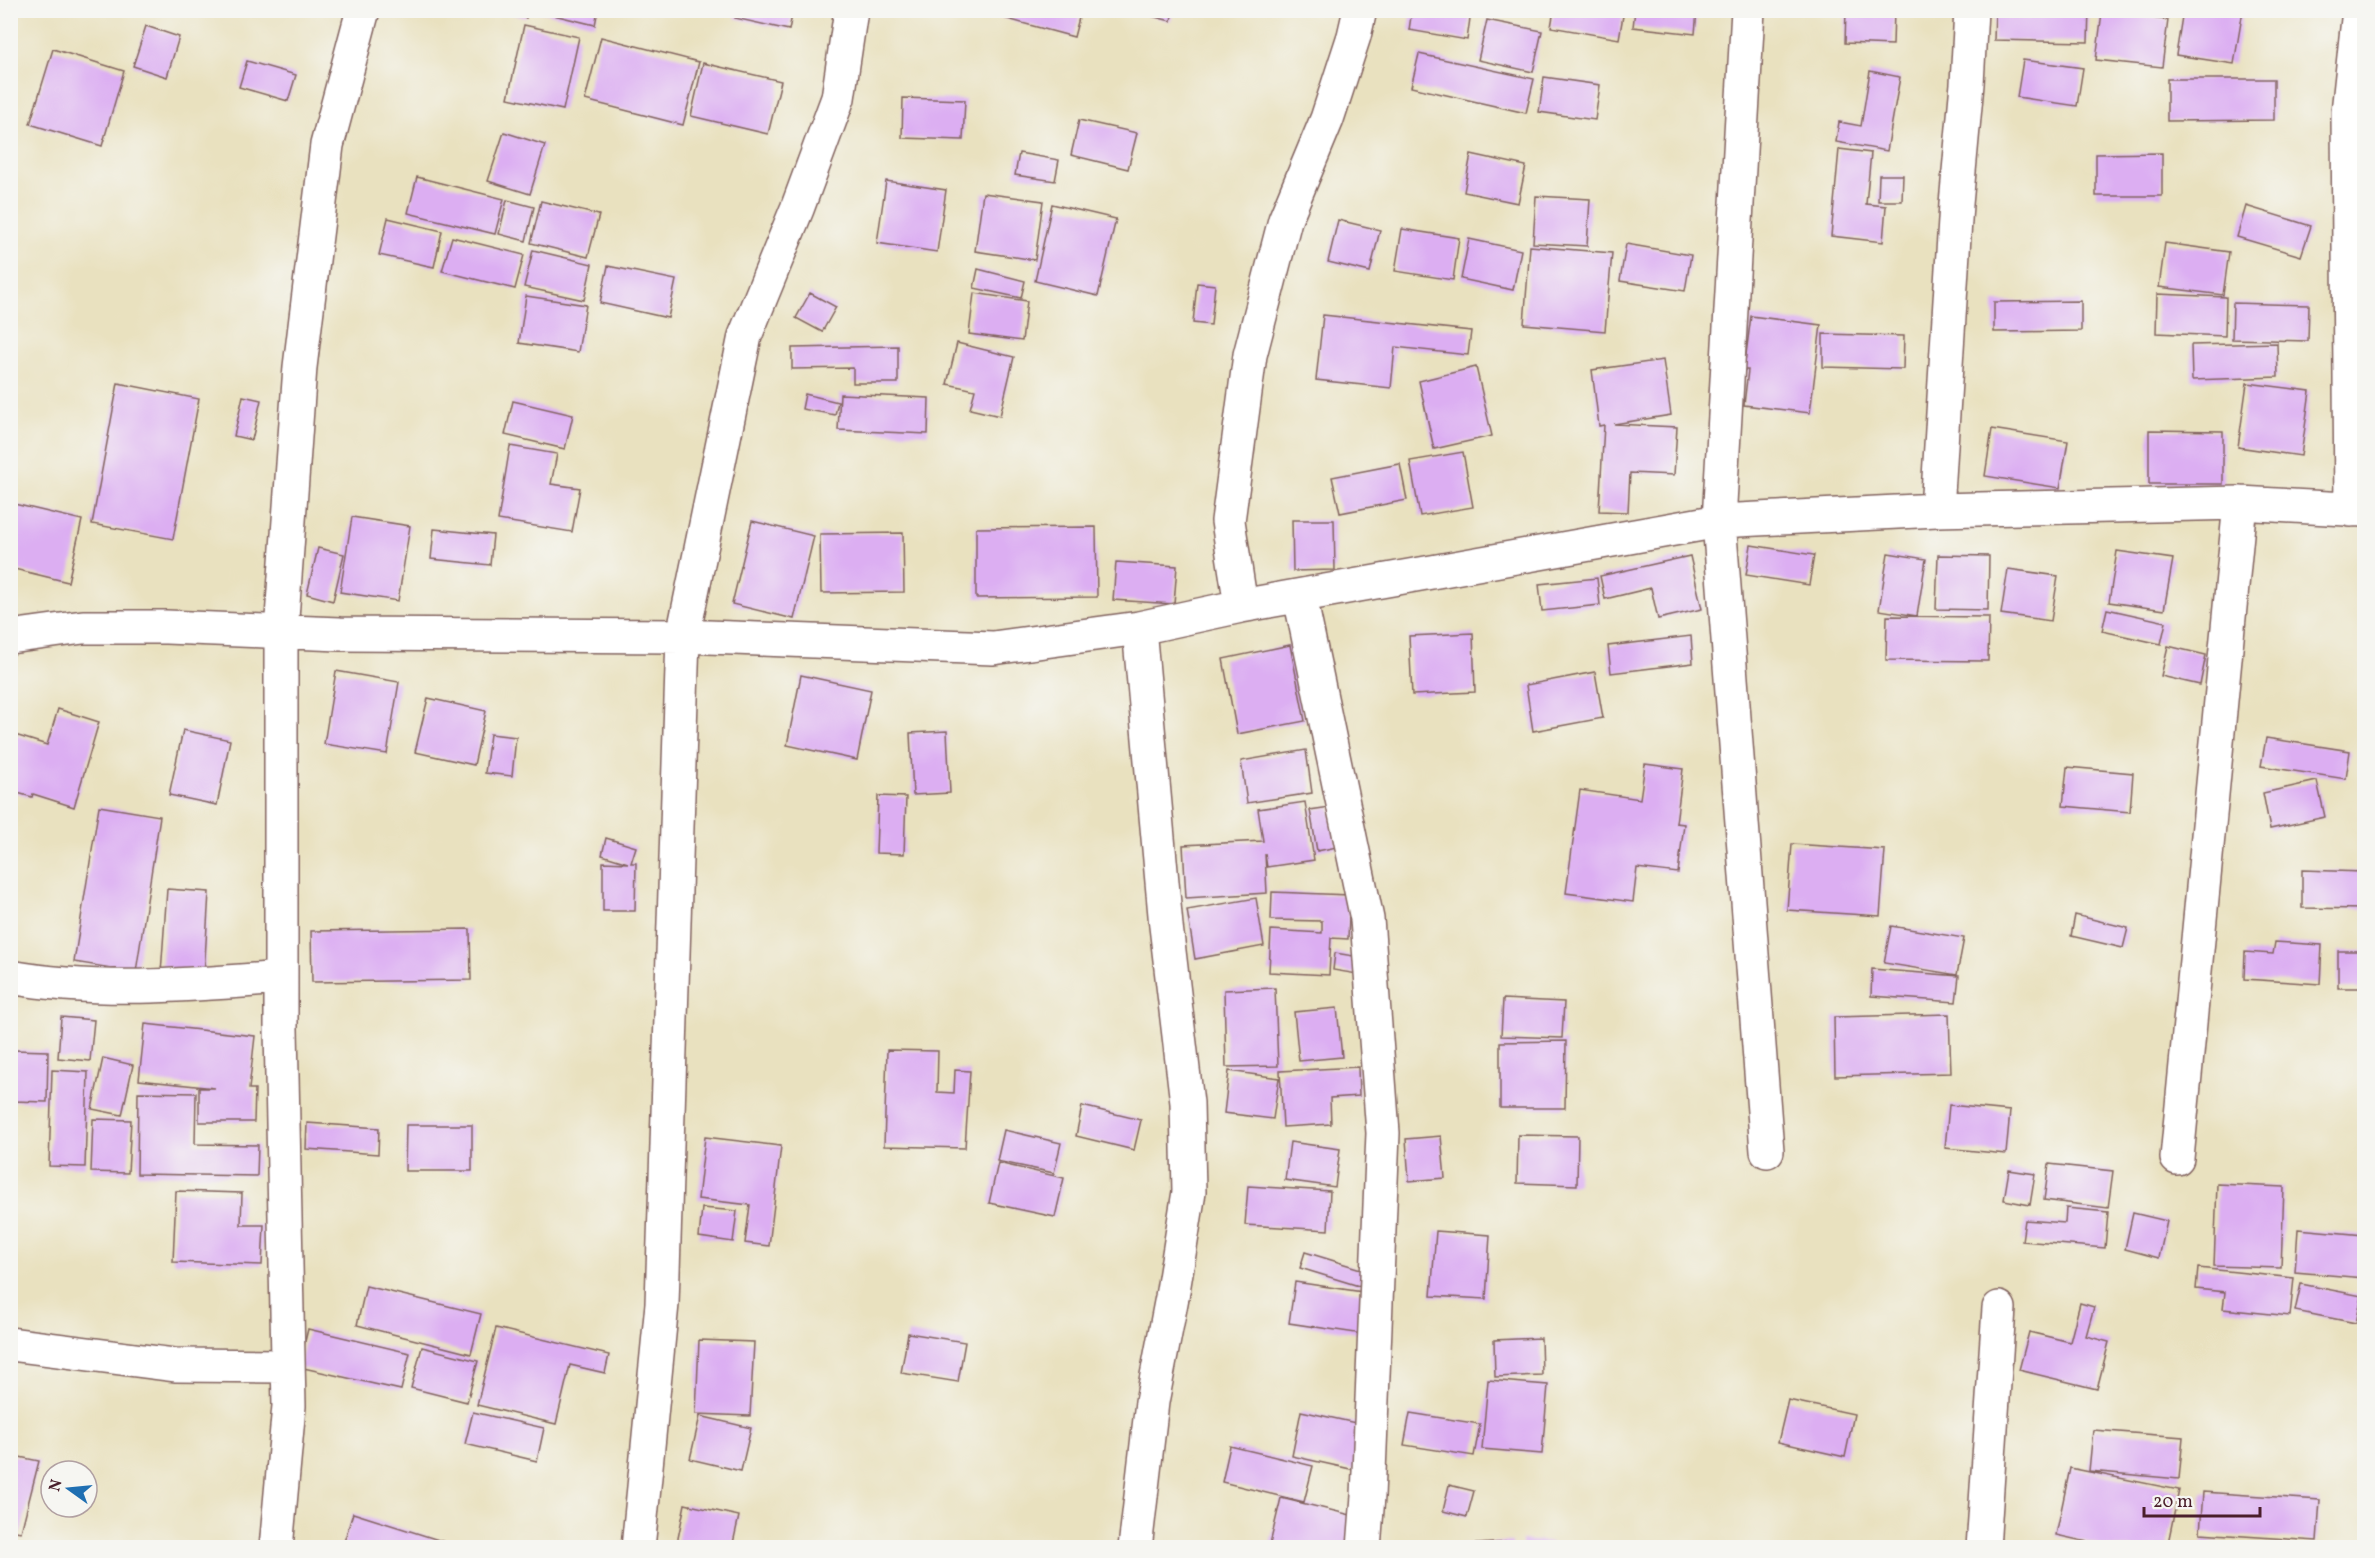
<svg xmlns="http://www.w3.org/2000/svg" width="2375" height="1558" viewBox="0 0 2375 1558" font-family="Vollkorn,serif">
<rect width="100%" height="100%" fill="#f6f6f2"/>
<filter id="ink" filterUnits="userSpaceOnUse"><feTurbulence type="fractalNoise" baseFrequency=".0167" numOctaves="2"/><feDisplacementMap in="SourceGraphic" scale="12" xChannelSelector="R" yChannelSelector="G"/><feConvolveMatrix kernelMatrix="1 2 1 2 8 2 1 2 1" color-interpolation-filters="sRGB"/></filter>
<filter id="wash" filterUnits="userSpaceOnUse"><feTurbulence type="fractalNoise" baseFrequency=".008" numOctaves="4" result="noise"/><feDisplacementMap in="SourceGraphic" scale="24" xChannelSelector="R" yChannelSelector="G"/><feGaussianBlur stdDeviation="1.35" result="paint"/><feColorMatrix in="noise" values="0 0 0 0 0 0 0 0 0 0 0 0 0 0 0 0 0 1.4 0 .05"/><feComposite in="paint" operator="in"/></filter>
<g filter="url(#wash)">
<rect width="100%" height="100%" fill="#e9e1bf"/>
<g id="blocks">
<path fill="#dcaef2" d="M499,10H528L526,18Z
M533,10H598L595,25Z
M737,10H793L789,30L735,18Z
M974,10H1081L1074,37Z
M1128,10H1173L1171,21Z
M1412,10L1471,11L1467,40L1409,30Z
M1554,10H1624L1619,39L1551,27Z
M1635,10H1697L1695,34L1633,27Z
M1846,10H1894L1893,45L1845,43Z
M1995,10H2089L2088,42L1994,40Z
M2183,10H2243L2234,64L2176,55Z
M2102,12L2168,20L2162,67L2096,60Z
M1487,20L1542,31L1533,72L1478,60Z
M524,25L579,37L563,110L508,98Z
M146,26L179,37L167,77L133,66Z
M601,37L699,62L683,125L585,100Z
M53,49L124,71L102,146L30,124Z
M1419,54L1534,79L1526,113L1411,87Z
M2023,60L2083,68L2077,106L2017,97Z
M247,61L296,75L288,101L239,87Z
M703,63L781,81L768,134L691,116Z
M1870,71L1900,77L1887,151L1836,142L1839,122L1861,126Z
M1544,77L1600,85L1595,120L1539,112Z
M2167,79H2274V120L2167,121Z
M903,98L965,100L963,140L902,138Z
M1079,120L1137,133L1128,169L1071,155Z
M504,132L545,145L530,194L488,181Z
M1839,149L1871,153L1866,204L1886,206L1883,242L1831,236Z
M1019,153L1059,160L1055,181L1015,175Z
M2162,153V196H2096V154Z
M1471,154L1526,166L1518,203L1464,192Z
M1879,175H1903L1902,201H1878Z
M417,177L504,199L495,234L408,213Z
M886,181L946,190L937,252L877,243Z
M983,193L1043,201L1035,260L975,251Z
M1536,196L1590,199L1587,246L1533,243Z
M507,200L534,207L526,241L499,234Z
M541,201L599,215L588,257L531,243Z
M1052,204L1116,219L1098,296L1035,281Z
M2246,206L2311,226L2301,256L2237,237Z
M388,218L442,231L434,267L379,255Z
M1338,220L1380,230L1370,272L1328,262Z
M1402,229L1459,238L1453,280L1395,271Z
M452,237L524,255L515,289L442,271Z
M1469,239L1521,250L1513,290L1461,279Z
M2165,243L2229,252L2223,295L2159,287Z
M1626,244L1691,255L1685,291L1620,281Z
M1530,246L1612,253L1605,331L1524,324Z
M533,250L592,264L584,300L524,287Z
M608,266L676,280L668,318L600,303Z
M978,269L1025,281L1021,298L974,288Z
M1197,283L1215,285L1211,325L1193,323Z
M810,293L836,307L822,332L796,318Z
M974,293L1027,301L1022,341L969,334Z
M2157,294L2226,297L2225,336L2156,333Z
M526,296L586,305L578,352L519,343Z
M2081,301V331L1994,332V302Z
M2233,303L2309,305L2308,341L2232,339Z
M1323,315L1471,331L1468,355L1395,347L1391,388L1316,380Z
M1751,316L1821,325L1810,413L1744,405L1748,370H1744Z
M1823,334L1904,336L1903,369L1823,367Z
M957,343L1014,357L1000,416L970,409L975,390L947,384Z
M2277,343L2278,377L2192,380L2191,345Z
M898,346V383H853V368L792,369V348Z
M1663,360L1671,415L1614,424L1677,427L1674,475L1630,473L1628,512L1599,511L1604,425L1599,426L1592,370Z
M1476,367L1492,436L1434,449L1419,381Z
M118,383L199,399L173,539L92,524Z
M2247,383L2310,391L2301,456L2238,447Z
M805,394L838,402L835,415L802,409Z
M840,394L929,398L928,434L838,430Z
M243,396L261,400L252,440L234,436Z
M513,401L573,415L565,449L505,435Z
M1992,429L2068,441L2060,488L1985,476Z
M2149,430L2223,431V484H2149Z
M510,446L557,454L551,484L580,488L572,532L498,520Z
M1463,452L1473,507L1420,516L1410,461Z
M1400,464L1407,500L1340,513L1332,477Z
M10,503L82,520L68,582L10,568Z
M352,517L410,526L398,601L340,592Z
M1292,520H1334L1335,570L1293,571Z
M752,521L814,536L794,619L732,604Z
M1096,527L1097,597L976,598V528Z
M434,529L493,535L490,565L431,559Z
M903,533L904,592L821,593L820,534Z
M1751,545L1814,555L1809,585L1746,575Z
M318,548L344,554L333,601L307,594Z
M2117,551L2173,559L2164,610L2109,602Z
M1888,553L1926,559L1917,616L1879,610Z
M1938,555L1989,556L1988,610L1936,609Z
M1690,556L1702,609L1658,619L1651,588L1605,599L1600,576Z
M1116,562L1177,566L1174,604L1113,600Z
M2008,569L2058,576L2051,621L2001,614Z
M1597,578L1600,605L1542,611L1539,584Z
M2107,609L2166,622L2161,644L2102,631Z
M1887,616L1989,617L1988,661L1886,660Z
M1473,633L1475,692L1412,695L1409,636Z
M1691,636L1693,663L1611,673L1608,646Z
M1290,645L1305,721L1237,734L1223,659Z
M2168,646L2206,655L2200,685L2161,676Z
M336,671L399,682L387,754L324,744Z
M1595,672L1603,718L1533,731L1526,685Z
M801,675L871,690L857,760L787,745Z
M428,698L486,711L474,765L415,752Z
M58,709L99,722L74,807L33,794L32,797L10,791L12,734L47,745Z
M183,730L230,740L217,805L169,795Z
M947,731L950,793L913,795L910,733Z
M490,734L516,737L512,776L485,773Z
M2266,738L2350,751L2346,779L2261,766Z
M1306,750L1312,793L1247,803L1241,761Z
M1645,764L1683,769L1676,823L1684,824L1678,873L1637,868L1633,902L1566,893L1580,790L1640,799Z
M2067,767L2133,773L2130,812L2063,806Z
M2317,781L2325,817L2270,829L2263,793Z
M878,796L906,797L904,854L876,853Z
M1305,802L1314,860L1267,867L1265,854L1267,893L1186,898L1183,845L1263,841L1258,809Z
M99,806L160,816L136,972L74,962Z
M1330,807L1337,847L1317,851L1310,810Z
M606,838L636,847L631,863H636L635,911H603V862L628,863L602,855Z
M1792,844L1885,850L1880,916L1787,910Z
M2302,870L2364,872V909L2302,908Z
M167,889L209,892L204,976L161,973Z
M1272,892L1350,895L1348,939L1331,938L1329,975L1269,972L1271,930L1322,933V921L1271,920Z
M1256,898L1264,946L1195,959L1187,910Z
M2075,915L2128,928L2123,948L2071,936Z
M1891,926L1964,938L1957,975L1884,963Z
M470,929L471,980L312,982L311,931Z
M2275,942L2322,945L2320,984L2244,979L2245,952L2273,954Z
M2338,951H2364V988H2338Z
M1335,953L1360,957L1357,974L1333,970Z
M1872,969L1959,976L1956,1002L1871,996Z
M1275,988L1278,1066L1226,1067L1224,990Z
M1503,999L1564,1002L1562,1038L1501,1036Z
M1337,1008L1342,1057L1299,1061L1294,1012Z
M1949,1014L1951,1073L1835,1076L1834,1017Z
M61,1017L94,1020L90,1061L58,1058Z
M145,1024L255,1036L249,1089H255L254,1122H199V1088H215L139,1080Z
M1566,1041L1565,1108H1500V1042Z
M13,1050L48,1051L47,1102L12,1101Z
M887,1050L938,1051L937,1092L954,1093L955,1070L970,1071L965,1148L884,1146Z
M103,1058L133,1065L122,1115L92,1109Z
M1358,1067L1359,1096L1330,1098L1331,1124L1283,1127L1280,1071Z
M52,1070L88,1072L85,1167L49,1166Z
M1229,1071L1279,1078L1273,1119L1224,1113Z
M138,1092L196,1093L195,1144L258,1145L257,1176L137,1174Z
M1949,1105L2010,1111L2006,1154L1945,1148Z
M1082,1106L1141,1120L1134,1150L1076,1136Z
M93,1119L131,1120L128,1173L91,1172Z
M307,1123L379,1128L378,1154L306,1149Z
M406,1125H472V1171H405Z
M1004,1130L1061,1143L1054,1173L997,1161Z
M1518,1135L1578,1136L1577,1185L1517,1183Z
M1441,1136L1445,1178L1409,1181L1406,1139Z
M705,1137L781,1146L769,1246L745,1243L750,1205L698,1199Z
M1290,1142L1340,1149L1335,1187L1285,1180Z
M998,1163L1064,1178L1055,1217L989,1203Z
M2049,1164L2113,1171L2108,1208L2044,1200Z
M2009,1170L2035,1174L2030,1205L2004,1200Z
M2217,1184L2284,1187L2281,1268L2214,1266Z
M1248,1186L1330,1191L1328,1230L1245,1225Z
M176,1191L242,1193L241,1225H264L262,1265L173,1262Z
M702,1208L737,1211L733,1242L699,1237Z
M2066,1208L2108,1212L2105,1248L2022,1241L2025,1220L2065,1223Z
M2133,1213L2167,1221L2159,1258L2125,1249Z
M2298,1229L2364,1235V1278L2295,1272Z
M1436,1231L1490,1235L1486,1299L1431,1296Z
M1305,1252L1364,1270L1359,1286L1300,1268Z
M2198,1268L2294,1278L2290,1316L2223,1309L2225,1292L2196,1289Z
M1295,1282L1376,1294L1369,1335L1289,1323Z
M2301,1284L2362,1296L2356,1323L2295,1311Z
M366,1286L481,1314L471,1354L357,1325Z
M2080,1303L2094,1307L2086,1336L2109,1342L2097,1389L2019,1370L2029,1332L2070,1342Z
M496,1328L609,1355L605,1373L570,1365L556,1424L477,1405Z
M308,1329L410,1353L401,1390L299,1367Z
M908,1333L965,1342L958,1382L901,1373Z
M1541,1338L1542,1375L1495,1377L1494,1340Z
M699,1340L754,1342L750,1416L696,1414Z
M422,1347L478,1361L467,1402L411,1388Z
M1488,1380L1548,1385L1542,1454L1482,1449Z
M1788,1400L1854,1414L1845,1457L1778,1442Z
M1301,1411L1365,1425L1355,1470L1292,1456Z
M473,1412L544,1428L537,1461L465,1444Z
M1410,1413L1480,1424L1474,1456L1404,1445Z
M700,1416L751,1428L741,1471L690,1459Z
M2093,1430L2183,1437L2179,1479L2089,1471Z
M1230,1446L1313,1466L1304,1502L1222,1482Z
M10,1455L39,1461L21,1532L10,1530Z
M2070,1468L2179,1490L2167,1548H2114L2056,1535Z
M1449,1485L1474,1491L1467,1517L1443,1511Z
M2203,1492L2320,1500L2317,1541L2200,1533Z
M1281,1498L1355,1516L1348,1548H1269Z
M685,1504L739,1516L732,1548H676Z
M353,1513L461,1547V1548H351L343,1545Z
M1522,1540L1552,1543V1548H1522Z
M2203,1540L2234,1546V1548H2201Z
M1512,1542V1548H1442V1546Z"/>
</g>
</g>
<g filter="url(#ink)">
<use href="#blocks" fill-opacity="0" stroke="#82635f" stroke-width="1.5"/>
<g fill="none" stroke-linecap="round" stroke-linejoin="round">
<defs>
<path id="minor" d="M1748,10L1719,521L1767,1151
M1937,510L1956,204L1967,84L1971,10
M2351,510L2348,112L2359,10
M1300,597L1367,919L1383,1133L1368,1496L1364,1548
M1241,606L1228,521L1250,355L1285,220L1327,119L1354,36L1360,10
M10,637L83,627H166L340,634L683,636L993,648L1139,628L1241,606L1719,521L1937,510L2240,503L2364,510
M10,977C100,993 191,985 281,978
M2177,1158L2240,503
M10,1344L175,1365L288,1366
M276,1548L289,1406L281,1029V632L300,367L327,145L363,10
M638,1548L662,1304L683,636L745,336L797,209L838,98L851,10
M1135,1548L1152,1402L1172,1297L1189,1192L1187,1103L1166,926L1139,628
M1983,1548L1999,1308"/>
</defs>
<use href="#minor" stroke="#82635f" stroke-width="36"/>
<use href="#minor" stroke="#fff" stroke-width="33"/>
</g>
</g>
<rect width="2375" height="1558" fill="none" stroke="#f6f6f2" stroke-width="36"/>
<g transform="translate(69 1489) rotate(285)"><circle r="28" fill="#f6f6f2" stroke="#b1a0a2" stroke-width="1.5"/>
<path d="M0-4.5L10 22L0 15L-10 22Z" fill="#1f6fb2"/>
<text y="-9" font-size="16" font-weight="bold" text-anchor="middle" fill="#4a1f2b">N</text>
</g>
<path d="M2144 1507v9h116v-9" fill="none" stroke="#4a1f2b" stroke-width="3"/>
<text x="2153" y="1507" font-size="18" fill="#4a1f2b" stroke="#f6f6f2" stroke-width="4.5" paint-order="stroke">20 m</text>
</svg>
